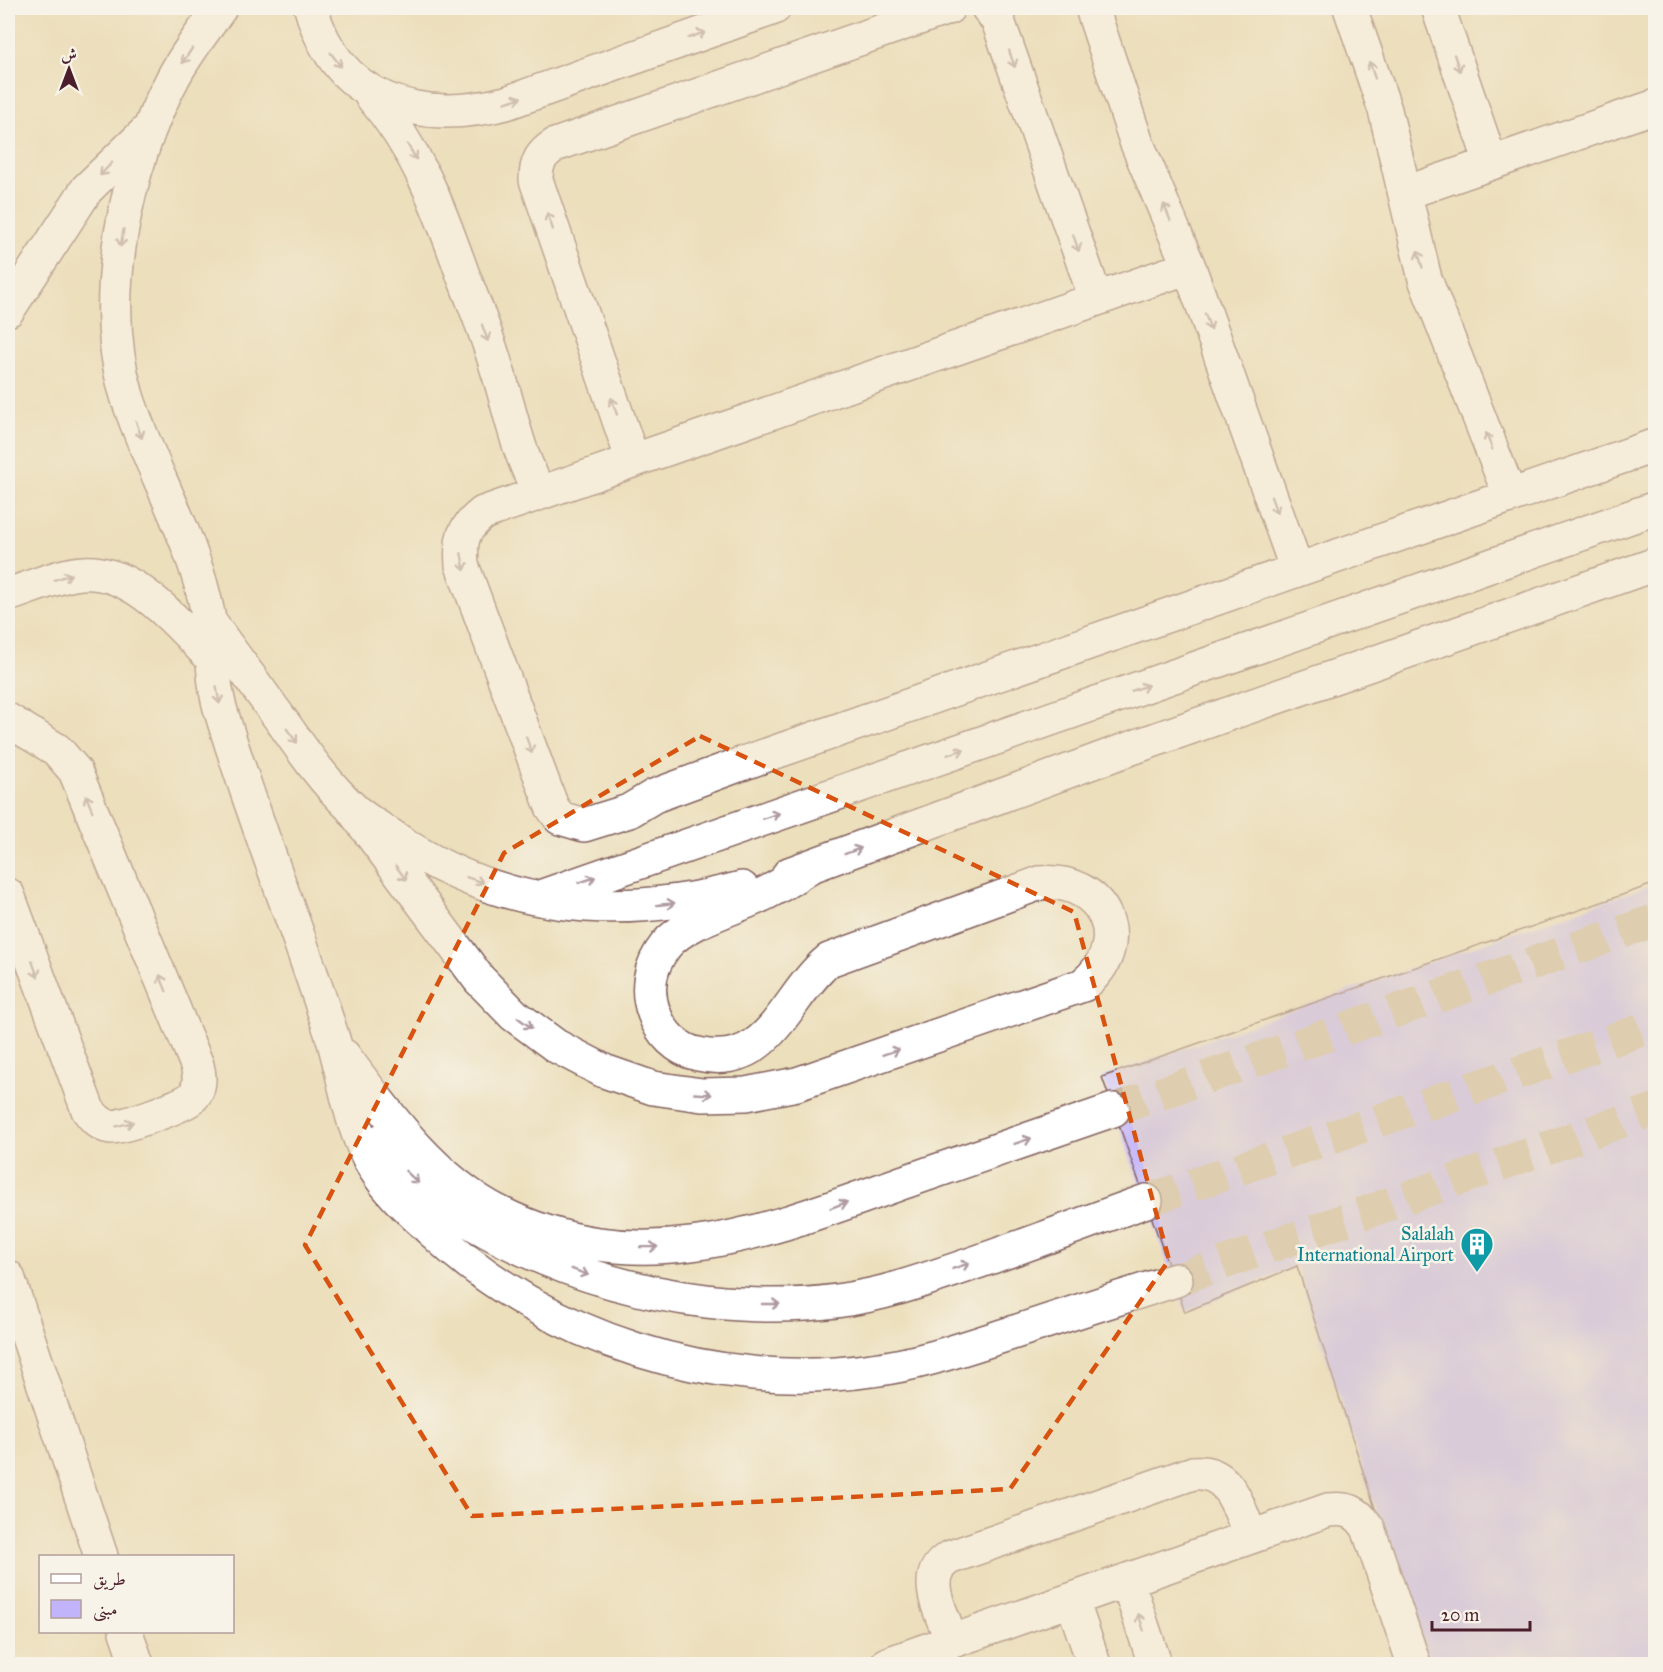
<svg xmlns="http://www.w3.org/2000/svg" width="1663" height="1672" viewBox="0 0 1663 1672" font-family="'IM FELL Great Primer',Amiri,serif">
<rect width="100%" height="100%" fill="#f7f3e8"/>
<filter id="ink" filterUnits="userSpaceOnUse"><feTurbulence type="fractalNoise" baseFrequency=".0167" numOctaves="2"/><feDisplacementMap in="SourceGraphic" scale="12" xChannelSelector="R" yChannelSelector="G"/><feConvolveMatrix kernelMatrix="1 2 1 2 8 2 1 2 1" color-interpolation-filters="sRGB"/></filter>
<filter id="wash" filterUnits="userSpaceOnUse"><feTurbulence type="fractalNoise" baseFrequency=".008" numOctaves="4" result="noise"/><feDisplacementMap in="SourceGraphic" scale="24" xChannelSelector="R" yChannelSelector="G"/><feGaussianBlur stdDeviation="1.35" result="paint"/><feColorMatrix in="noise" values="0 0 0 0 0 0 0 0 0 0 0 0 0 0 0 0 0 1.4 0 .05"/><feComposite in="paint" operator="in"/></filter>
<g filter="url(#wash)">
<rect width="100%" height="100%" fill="#ecdfbc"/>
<g id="blocks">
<path fill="#c2b4fb" d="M1656,883V1664H1425L1297,1266L1185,1312L1102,1077Z"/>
</g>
</g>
<g filter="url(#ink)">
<use href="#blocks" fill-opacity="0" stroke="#83625e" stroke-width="1.5"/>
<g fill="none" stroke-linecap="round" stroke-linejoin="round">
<path stroke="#ccb99f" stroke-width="33" stroke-dasharray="33 16" stroke-linecap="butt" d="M1113,1110L1656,920
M1146,1201L1656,1025
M1176,1280L1656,1109"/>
<defs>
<path id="minor" d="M220,8C204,31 186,53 173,78C126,165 97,299 127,396C151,472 192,533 208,614C214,645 211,677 220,708C253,819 298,928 333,1039C346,1082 350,1129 375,1169C390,1193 412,1212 432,1231C546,1339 717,1393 872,1370C921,1364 968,1347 1015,1332C1069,1314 1122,1297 1176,1280
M311,8C337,102 419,125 506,103L774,8
M988,8L998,21L1096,299
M1092,8L1136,141L1189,267L1297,570
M1350,8L1385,110L1425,279L1510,496
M1438,8L1491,163
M370,94C419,152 438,205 463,275C475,306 488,337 497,369C511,412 517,453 540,493
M1405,193L1656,106
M1189,267L483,513C462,530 460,538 462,565L552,807L560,818L584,825L629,811L654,796L741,764L1656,445
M8,310L87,189L149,129
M633,461L536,180C536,162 541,154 555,145L948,8
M8,595C29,588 52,578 74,574C130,563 176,623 211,657
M209,621C234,655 259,690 284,724C305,754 326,784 353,809C364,819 378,827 390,835C499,911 617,921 742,888
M8,720L57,750L75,771L197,1065C200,1076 201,1091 190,1099C182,1106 119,1129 110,1127C100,1125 94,1118 88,1110L8,895
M353,810L479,979L514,1015L556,1046L604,1071L653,1088L702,1095L746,1094L797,1084L1083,985C1135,944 1105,877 1040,883L829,960C785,996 770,1071 698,1054C677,1050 661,1033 654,1013C645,989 650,965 666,945C684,922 736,908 762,895C779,887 794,877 809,867
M789,874L1120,752L1656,564
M537,898L1656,508
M344,1056C386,1113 435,1181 500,1213C643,1284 769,1230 907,1181C976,1157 1045,1134 1113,1110
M382,1140C413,1191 469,1224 523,1249C634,1301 778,1323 898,1288C982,1263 1064,1230 1146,1201
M8,1277L101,1556
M1127,1580L1155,1664
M1072,1600L1094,1664
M126,1632L137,1664
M952,1641C943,1615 917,1574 951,1557L1193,1473C1231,1469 1238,1508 1251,1537
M887,1664L1328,1510C1348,1508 1357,1511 1368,1528L1414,1664"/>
</defs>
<use href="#minor" stroke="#83625e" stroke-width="36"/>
<use href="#minor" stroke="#fff" stroke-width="33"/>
</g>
<defs><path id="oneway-shaft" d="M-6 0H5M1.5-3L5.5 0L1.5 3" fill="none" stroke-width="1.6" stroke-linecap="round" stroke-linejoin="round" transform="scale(1.5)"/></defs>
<g stroke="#ae9aa0">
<use href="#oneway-shaft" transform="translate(697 35) rotate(-20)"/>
<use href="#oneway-shaft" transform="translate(187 56) rotate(124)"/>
<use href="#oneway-shaft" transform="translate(1012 59) rotate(71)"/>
<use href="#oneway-shaft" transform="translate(336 60) rotate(53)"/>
<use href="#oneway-shaft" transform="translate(1457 63) rotate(71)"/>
<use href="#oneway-shaft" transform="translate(1372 70) rotate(-109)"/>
<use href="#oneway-shaft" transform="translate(513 100) rotate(-19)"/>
<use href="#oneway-shaft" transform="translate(412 152) rotate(59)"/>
<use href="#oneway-shaft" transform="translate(106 169) rotate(133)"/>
<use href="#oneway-shaft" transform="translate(1167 212) rotate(-112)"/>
<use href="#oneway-shaft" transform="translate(550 221) rotate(-109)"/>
<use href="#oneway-shaft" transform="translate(122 238) rotate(100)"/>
<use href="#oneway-shaft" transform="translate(1076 243) rotate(71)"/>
<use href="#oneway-shaft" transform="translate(1420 259) rotate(-106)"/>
<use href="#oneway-shaft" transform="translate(1208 322) rotate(70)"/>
<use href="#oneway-shaft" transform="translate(485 333) rotate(70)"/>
<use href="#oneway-shaft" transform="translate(614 406) rotate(-109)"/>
<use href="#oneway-shaft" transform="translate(139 430) rotate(71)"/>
<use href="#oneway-shaft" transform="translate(1489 441) rotate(-111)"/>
<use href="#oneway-shaft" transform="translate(1274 505) rotate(70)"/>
<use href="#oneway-shaft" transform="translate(463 562) rotate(79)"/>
<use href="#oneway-shaft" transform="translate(63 577) rotate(-18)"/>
<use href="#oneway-shaft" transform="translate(1140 688) rotate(-19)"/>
<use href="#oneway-shaft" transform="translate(218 695) rotate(80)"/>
<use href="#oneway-shaft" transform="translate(292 736) rotate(54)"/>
<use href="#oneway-shaft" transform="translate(529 745) rotate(70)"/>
<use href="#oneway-shaft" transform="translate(956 752) rotate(-19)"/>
<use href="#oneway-shaft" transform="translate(89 803) rotate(-112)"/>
<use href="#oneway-shaft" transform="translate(771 816) rotate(-19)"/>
<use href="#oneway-shaft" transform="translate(853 851) rotate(-20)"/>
<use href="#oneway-shaft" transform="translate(401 873) rotate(53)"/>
<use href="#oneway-shaft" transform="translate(475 880) rotate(18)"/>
<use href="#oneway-shaft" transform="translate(587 880) rotate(-19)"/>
<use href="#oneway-shaft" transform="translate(666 904) rotate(-6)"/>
<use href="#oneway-shaft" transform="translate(35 969) rotate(70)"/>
<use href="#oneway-shaft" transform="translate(163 983) rotate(-112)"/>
<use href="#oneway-shaft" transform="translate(525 1023) rotate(36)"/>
<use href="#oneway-shaft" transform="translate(891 1052) rotate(-19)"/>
<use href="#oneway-shaft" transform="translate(703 1094) rotate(3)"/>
<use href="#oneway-shaft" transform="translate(125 1124) rotate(-15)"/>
<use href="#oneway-shaft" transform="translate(1023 1141) rotate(-19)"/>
<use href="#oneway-shaft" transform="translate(412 1177) rotate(43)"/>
<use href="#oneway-shaft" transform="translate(839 1205) rotate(-20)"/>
<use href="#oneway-shaft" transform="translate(649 1247) rotate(-1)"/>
<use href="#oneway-shaft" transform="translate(961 1266) rotate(-19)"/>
<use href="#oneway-shaft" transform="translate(580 1272) rotate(21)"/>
<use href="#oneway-shaft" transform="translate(771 1304)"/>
<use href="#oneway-shaft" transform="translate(1141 1622) rotate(-108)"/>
</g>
</g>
<path d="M0 0H1663V1672H0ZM700,736L1074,912L1169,1260L1010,1489L472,1516L305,1245L504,853Z" fill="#ecdfbc" fill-opacity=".55" fill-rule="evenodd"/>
<path fill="none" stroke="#d8530f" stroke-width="4.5" stroke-dasharray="12 8" stroke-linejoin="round" d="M700,736L1074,912L1169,1260L1010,1489L472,1516L305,1245L504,853Z"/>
<defs>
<symbol id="building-pin" viewBox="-11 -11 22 30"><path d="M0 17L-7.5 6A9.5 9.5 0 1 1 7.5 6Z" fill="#0f9aa8" stroke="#f7f3e8"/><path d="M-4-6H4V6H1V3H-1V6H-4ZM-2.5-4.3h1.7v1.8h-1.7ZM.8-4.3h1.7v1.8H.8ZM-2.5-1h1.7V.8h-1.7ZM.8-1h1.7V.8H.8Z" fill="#fff"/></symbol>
</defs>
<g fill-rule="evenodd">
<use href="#building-pin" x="1458" y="1225" width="38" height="52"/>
</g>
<g text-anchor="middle" stroke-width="5" stroke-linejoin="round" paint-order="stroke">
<g font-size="18" fill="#0d838f" stroke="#f7f3e8" text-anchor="end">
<text x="1454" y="1240">Salalah<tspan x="1454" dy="21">International Airport</tspan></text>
</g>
</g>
<rect width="1663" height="1672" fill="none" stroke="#f7f3e8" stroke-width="30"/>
<rect x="39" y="1555" width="195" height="78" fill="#f7f3e8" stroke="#b29e9c" stroke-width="1.5"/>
<rect x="51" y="1574" width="30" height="9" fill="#ffffff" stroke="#b29e9c" stroke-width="1.5"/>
<text x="93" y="1585" font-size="18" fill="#4a1f2b">طريق</text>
<rect x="51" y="1600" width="30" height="18" fill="#c2b4fb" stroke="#b29e9c" stroke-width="1.5"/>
<text x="93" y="1615" font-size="18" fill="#4a1f2b">مبنى</text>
<g transform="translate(69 69)" stroke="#f7f3e8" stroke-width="4.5" paint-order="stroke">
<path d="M0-4.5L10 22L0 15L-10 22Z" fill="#4a1f2b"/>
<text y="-9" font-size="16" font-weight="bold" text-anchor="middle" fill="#4a1f2b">ش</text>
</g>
<path d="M1432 1621v9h98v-9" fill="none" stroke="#4a1f2b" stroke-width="3"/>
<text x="1441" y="1621" font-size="18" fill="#4a1f2b" stroke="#f7f3e8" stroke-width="4.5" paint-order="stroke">20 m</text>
</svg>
